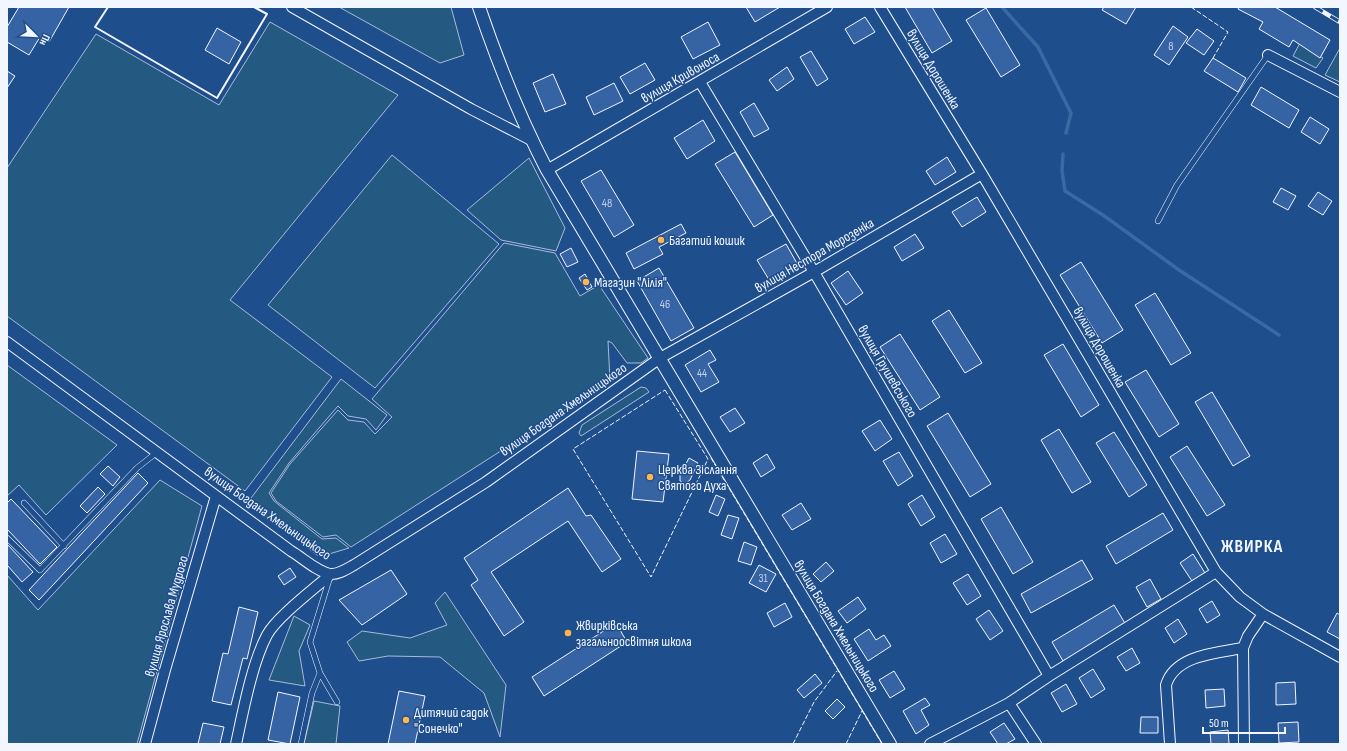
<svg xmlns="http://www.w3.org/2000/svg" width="1347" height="751" viewBox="0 0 1347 751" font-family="'Sofia Sans Condensed',sans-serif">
<rect width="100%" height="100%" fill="#1f4e8c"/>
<path fill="#245a82" stroke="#a8bbd7" d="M339,7H451L464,55L440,63Z
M270,22L398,95L230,300L332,377L245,491L7,316V168L96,34L219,105Z
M1300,43L1323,58L1316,68L1293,56Z
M1340,48V82L1325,75Z
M392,155L499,244L375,388L268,305Z
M529,158L565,228L556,251L501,240L467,210Z
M504,243L555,253L580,296L599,285L648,358L641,363H627L612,343L608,341L610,381L351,547L336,535L323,537L276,501L271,493L290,464L338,410L348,420L364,422L375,434L392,417L372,399Z
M7,365L117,445L46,515L19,485L7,496Z
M341,379L387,415L376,430L366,419L348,416L338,406L289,463L269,493L274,501L322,539L336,538L349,548L329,554L317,555L248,502Z
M641,387L646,388L649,392L581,436L579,433L582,425Z
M160,480L202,506L137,744H7V575L38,610Z
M445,592L506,685L500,737L484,693L440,657L388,656L359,661L347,642L362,631L410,638L447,625L435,603Z
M294,616L310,625L299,651L305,686L269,680Z
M314,701L340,706L336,744H304Z"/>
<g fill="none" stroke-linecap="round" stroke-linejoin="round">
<path stroke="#3b69a3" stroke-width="3.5" d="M1002,7L1038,47L1071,113L1066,133
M1063,154L1062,171L1065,191L1103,215L1179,270L1279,335"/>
</g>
<path fill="#3563a3" stroke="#f2f6ff" d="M19,7H69L49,42L40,37L29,55L7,42V27Z
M746,7H780L755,22Z
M905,7H932L952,41L932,53Z
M1104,7H1136L1126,24L1102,10Z
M1239,7H1275L1330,40L1320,58L1293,40L1289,47L1259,29L1263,22L1238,9Z
M986,8L1020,65L1001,77L966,20Z
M865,17L875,32L854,44L845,29Z
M708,22L720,45L693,59L681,37Z
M1173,26L1188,37L1169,65L1154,55Z
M217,28L241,42L229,64L205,50Z
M1197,29L1214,41L1204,55L1186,43Z
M811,51L828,79L817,86L800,57Z
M1213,58L1246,78L1238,92L1204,71Z
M645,63L655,80L630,94L620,77Z
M787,67L794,79L777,91L769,80Z
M7,71L15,76L7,88Z
M553,74L566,104L545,112L533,83Z
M614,83L623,101L594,115L586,97Z
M1261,87L1299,110L1289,128L1251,105Z
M754,103L769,129L754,137L740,112Z
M1310,117L1329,129L1320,144L1301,132Z
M703,120L715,141L687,159L674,138Z
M735,152L773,215L754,227L715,164Z
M947,157L956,172L935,185L926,171Z
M601,170L634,225L614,237L581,181Z
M1281,188L1296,196L1288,210L1273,202Z
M1318,192L1332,201L1323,215L1308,206Z
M977,197L986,212L962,227L952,212Z
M681,224L686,233L659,247L663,254L634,269L626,253Z
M915,234L924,248L902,261L894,247Z
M786,244L799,267L771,283L757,260Z
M571,248L578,262L567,267L560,254Z
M1081,262L1123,330L1102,343L1060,275Z
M659,268L694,328L671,341L637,281Z
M848,271L863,293L846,305L831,283Z
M585,274L592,287L587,290L579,278Z
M1155,293L1191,353L1171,365L1135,305Z
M949,310L982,363L965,373L932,321Z
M900,334L940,397L920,410L880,347Z
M1063,344L1099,405L1081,417L1044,355Z
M710,350L716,360L708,364L719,382L701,392L685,365Z
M1146,370L1179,424L1159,437L1125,382Z
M1212,392L1250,456L1233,466L1195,402Z
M735,408L745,423L730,432L720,417Z
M948,413L991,484L970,497L927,426Z
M880,420L892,439L875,451L862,431Z
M1059,429L1091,482L1072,493L1041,440Z
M1114,432L1147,485L1129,497L1096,443Z
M1187,446L1225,505L1207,516L1170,457Z
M637,451L669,454L663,502L632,499Z
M899,452L913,476L898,486L883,461Z
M767,454L775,468L761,477L753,463Z
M689,458L698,463L690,480L685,484L680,481V475Z
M108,466L120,477L113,486L100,474Z
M138,473L148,483L39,600L29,590Z
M98,487L105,494L87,513L80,506Z
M568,488L586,516L591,515L621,559L602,572L568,521L491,572L524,622L504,636L471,585L478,580L464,558Z
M716,495L725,499L718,516L709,512Z
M922,495L935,517L921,526L908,504Z
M11,499L57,547L40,564L7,529V503Z
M801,503L811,519L792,530L782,515Z
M1001,507L1033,562L1013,574L981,519Z
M1163,513L1173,530L1116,564L1106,546Z
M728,515L739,518L732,539L721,535Z
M945,534L957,554L941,563L930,543Z
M744,542L757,547L751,565L738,561Z
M7,544L33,572L22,582L7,565Z
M1193,554L1205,573L1192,581L1180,563Z
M1082,560L1093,579L1031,613L1021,594Z
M826,562L834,571L821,582L813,574Z
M759,565L776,574L766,592L749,583Z
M290,568L296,577L284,585L278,576Z
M391,570L407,594L362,625L339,600Z
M968,574L981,596L967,605L953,583Z
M1150,579L1161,599L1147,607L1136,587Z
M858,597L866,609L847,623L838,611Z
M1212,601L1220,615L1207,623L1199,609Z
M785,603L792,617L774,627L767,613Z
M1114,605L1126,625L1063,661L1052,642Z
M239,607L258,612L247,659L243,658L231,705L212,701L223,653L228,654Z
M989,610L1003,631L990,640L976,619Z
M1337,613L1340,615V639L1327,632Z
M1178,619L1187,634L1174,643L1165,628Z
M616,623L627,642L544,696L532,677Z
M869,629L876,640L884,635L891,646L868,661L854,639Z
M1132,648L1140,663L1126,671L1117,657Z
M1093,669L1105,689L1091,698L1079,678Z
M894,671L905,689L890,698L879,680Z
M815,674L822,683L804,698L797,690Z
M1295,682L1296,704L1276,705V683Z
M1066,684L1077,704L1062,712L1051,693Z
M1224,689L1225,706L1206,708L1205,690Z
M399,691L425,696L415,744H388Z
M278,692L300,697L290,744L268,740Z
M925,698L930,705L921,710L929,725L916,734L903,711Z
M837,699L845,707L833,719L825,711Z
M1141,717H1158V733H1140Z
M1298,722L1299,742L1279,743L1278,723Z
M203,723L224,727L220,744H198Z
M1004,723L1015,739L1006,744H998L990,732Z
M1228,730L1229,744H1211L1210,732Z"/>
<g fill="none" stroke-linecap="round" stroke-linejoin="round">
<defs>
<path id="service" d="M1158,221L1177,185L1268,55
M24,503L64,546
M7,538L40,570L137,468L156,453
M330,577L310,642L320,673L337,702
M301,744L312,693L320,673"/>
<path id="minor" d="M292,7L471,109L531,140
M880,7L982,174L1216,572L1240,597L1263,614L1340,657
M1268,55L1340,92
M700,82L814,272L1049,676
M547,170L827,7
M7,342L291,551C303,558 316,571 330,574C338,575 347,569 354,565L486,482L660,358L814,272L982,174
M1009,703L1036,744
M145,744L165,670L216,496
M236,744C243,712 252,663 267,635C277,617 314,589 331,574
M930,744L1009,703L1049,676L1216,572
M1170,744L1166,685C1175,655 1216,653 1243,648
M1244,744L1243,648L1248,636L1263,614"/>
<path id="tertiary" d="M479,7C498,63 520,118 547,170L890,744"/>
</defs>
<use href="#service" stroke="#f2f6ff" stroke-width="6"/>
<use href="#minor" stroke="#f2f6ff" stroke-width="12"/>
<use href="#tertiary" stroke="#f2f6ff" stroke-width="14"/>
<use href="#service" stroke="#1f4e8c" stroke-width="5"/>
<use href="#minor" stroke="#1f4e8c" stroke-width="10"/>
<use href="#tertiary" stroke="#1f4e8c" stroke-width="12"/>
<defs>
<path id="rail" d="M1315,7L1340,22"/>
</defs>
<use href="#rail" stroke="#f2f6ff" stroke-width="4.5"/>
<use href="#rail" stroke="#1f4e8c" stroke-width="3" stroke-dasharray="9" stroke-linecap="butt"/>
<path stroke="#f2f6ff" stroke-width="1" stroke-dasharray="5 2" stroke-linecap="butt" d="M1191,7L1228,32L1213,58
M665,390L708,459L651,577L573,449Z
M711,458L882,744
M793,744L814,702L837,671
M846,744L862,711"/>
<path stroke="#f2f6ff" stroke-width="2" d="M108,7L95,27L217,98L267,14L254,7"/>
</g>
<g fill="#ffb74d" stroke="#1f4e8c" stroke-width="1.5">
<circle cx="661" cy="240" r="4"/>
<circle cx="586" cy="282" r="4"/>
<circle cx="650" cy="477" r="4"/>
<circle cx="568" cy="633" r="4"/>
<circle cx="406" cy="720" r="4"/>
</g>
<g text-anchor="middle" stroke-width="3" stroke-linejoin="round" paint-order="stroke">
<g font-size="12" fill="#c3d1e8">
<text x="1171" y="50">8</text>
<text x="607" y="207">48</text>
<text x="665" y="308">46</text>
<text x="702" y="377">44</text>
<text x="763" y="582">31</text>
</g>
<g font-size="14" fill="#f2f6ff" stroke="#1f4e8c">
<text transform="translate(934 69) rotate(59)" y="5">вулиця Дорошенка</text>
<text transform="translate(680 77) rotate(-30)" y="5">вулиця Кривоноса</text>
<text transform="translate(814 255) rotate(-30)" y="5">вулиця Нестора Морозенка</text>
<text transform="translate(1100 347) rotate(60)" y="5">вулиця Дорошенка</text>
<text transform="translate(888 371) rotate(60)" y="5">вулиця Грушевського</text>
<text transform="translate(563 409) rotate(-35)" y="5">вулиця Богдана Хмельницького</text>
<text transform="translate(268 513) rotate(35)" y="5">вулиця Богдана Хмельницького</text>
<text transform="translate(166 616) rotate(-74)" y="5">вулиця Ярослава Мудрого</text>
<text transform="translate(837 626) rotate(59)" y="5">вулиця Богдана Хмельницького</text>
</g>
<g font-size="14" fill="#f2f6ff" stroke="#1f4e8c" text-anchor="start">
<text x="669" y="245">Багатий кошик</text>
<text x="594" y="287">Магазин "Лілія"</text>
<text x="658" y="474">Церква Зіслання<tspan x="658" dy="16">Святого Духа</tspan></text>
<text x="576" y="630">Жвирківська<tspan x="576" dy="16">загальноосвітня школа</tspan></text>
<text x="414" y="717">Дитячий садок<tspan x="414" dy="16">"Сонечко"</tspan></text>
</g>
<g font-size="18" font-weight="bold" letter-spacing="1" fill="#f2f6ff" stroke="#1f4e8c">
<text x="1252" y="552">ЖВИРКА</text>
</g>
</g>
<rect width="1347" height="751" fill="none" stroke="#f2f6ff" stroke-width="16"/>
<g transform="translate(36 36) rotate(114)" stroke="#1f4e8c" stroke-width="3" paint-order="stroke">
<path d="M0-3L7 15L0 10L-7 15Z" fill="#f2f6ff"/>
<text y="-6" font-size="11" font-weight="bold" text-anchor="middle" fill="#f2f6ff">Пн</text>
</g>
<path d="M1203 727v6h82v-6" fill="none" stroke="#f2f6ff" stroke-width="2"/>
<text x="1209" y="727" font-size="12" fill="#f2f6ff" stroke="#1f4e8c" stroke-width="3" paint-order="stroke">50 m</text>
</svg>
